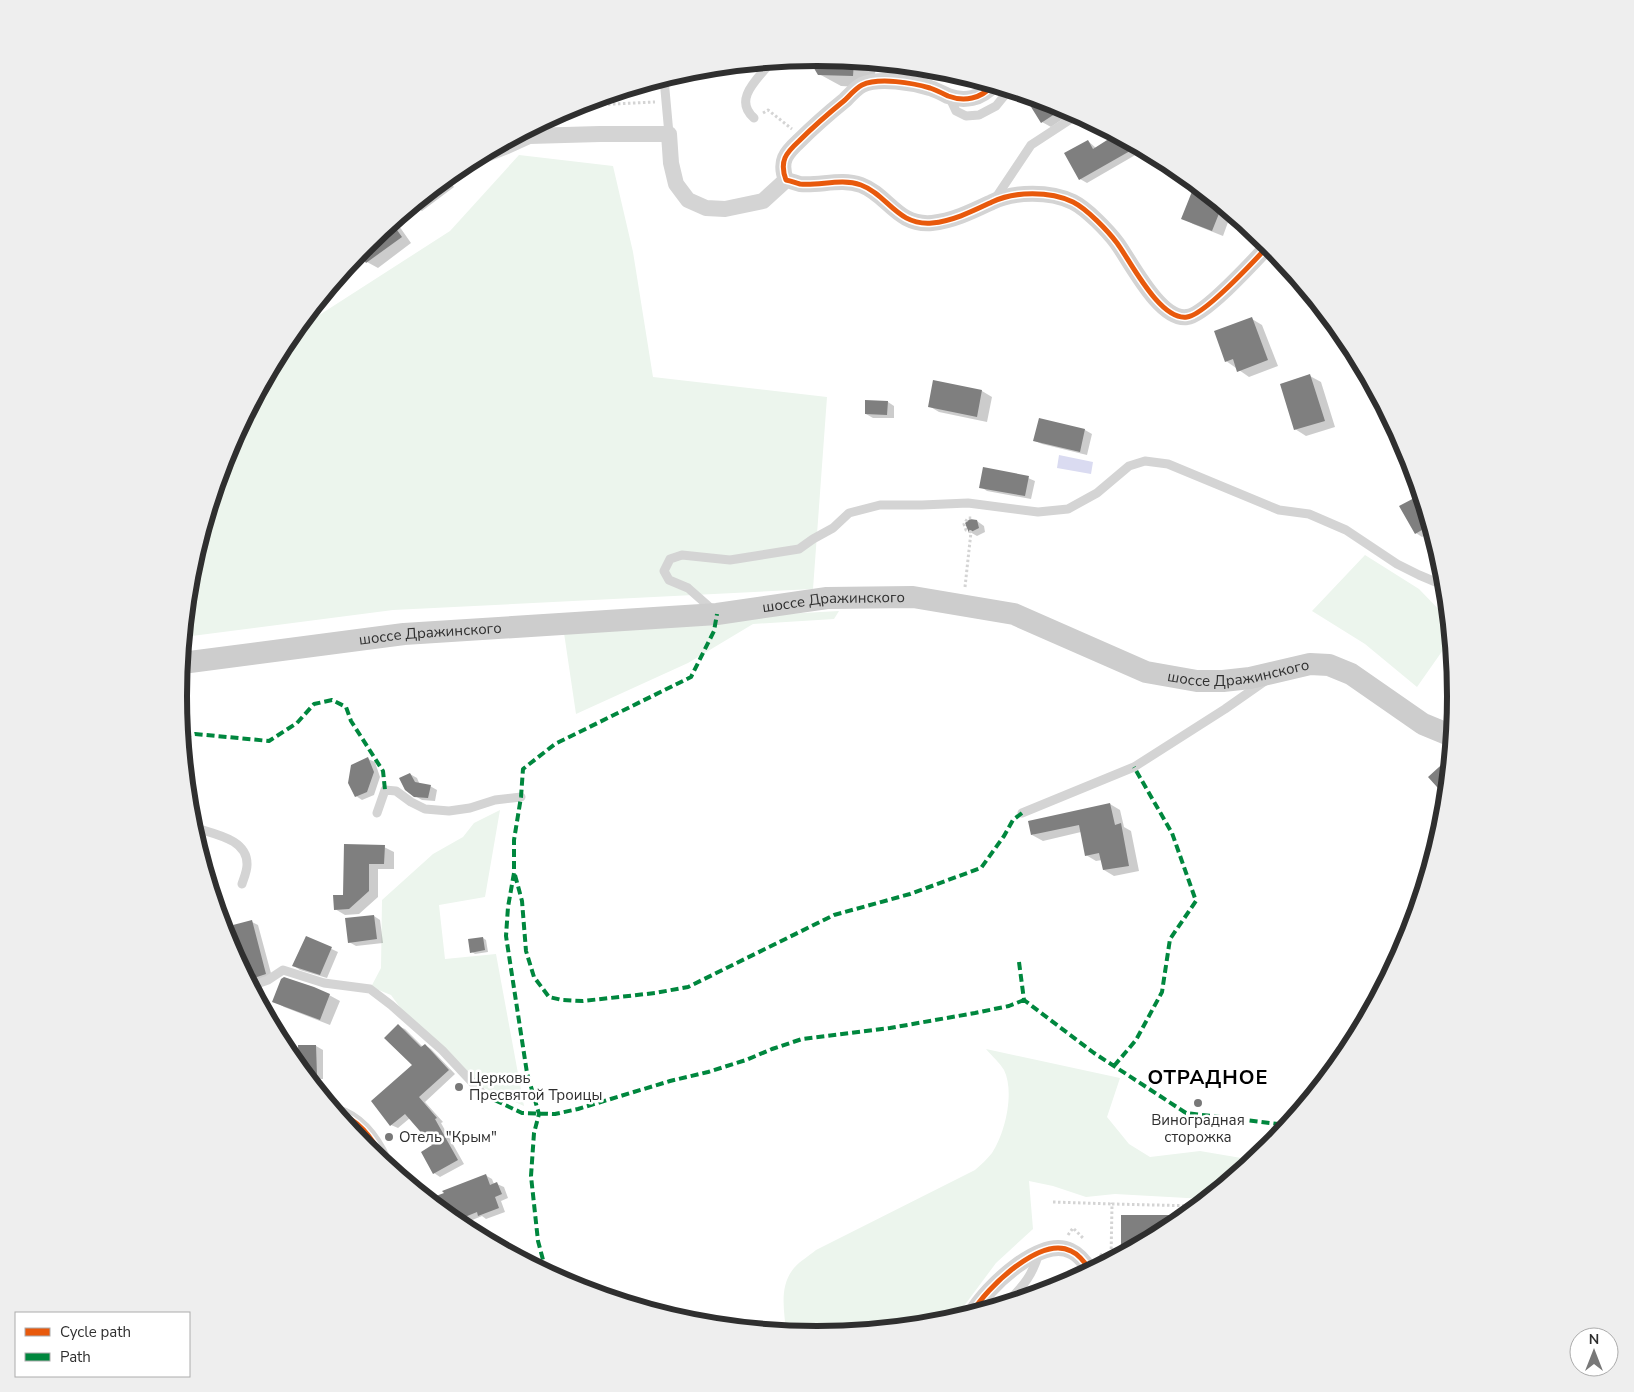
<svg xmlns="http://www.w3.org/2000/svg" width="1634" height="1392" viewBox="0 0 1634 1392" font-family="'Nunito Sans',sans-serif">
<rect width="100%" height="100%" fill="#fff"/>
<path fill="#ecf5ed" d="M519,155L613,166L633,252L653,377L827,397L813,589L393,610L184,637L191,571L227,451L286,341L296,330L450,231Z
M1365,555L1419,589L1448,619L1450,640L1417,687L1365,644L1312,611Z
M839,611L834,619L753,624L688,663L576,714L564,633L697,619Z
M500,810L485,897L439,905L445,959L496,954L524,1106L475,1084L418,1032L391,995L371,987L381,968L382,900L433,854L463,837L474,823Z
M986,1049L1120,1078L1107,1117L1129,1144L1150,1157L1200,1151L1253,1160L1205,1199L1115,1194L1086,1197L1053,1186L1029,1181L1033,1229L996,1263L961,1310L953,1319L941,1322L817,1334L786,1331C784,1309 779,1286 794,1268C800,1261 809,1256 816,1250L975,1170C981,1165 987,1159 992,1153C1005,1134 1015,1092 1004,1070C1000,1063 992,1056 986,1049Z"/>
<path fill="#dadbf1" d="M1059,455L1093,462L1091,474L1057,468Z"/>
<path fill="#0003" d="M813,58L876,63L874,88L841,86L819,74L812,64Z
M1062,106L1073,112L1051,127L1042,122Z
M1116,136L1144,150L1087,183L1080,179L1088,141L1096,148Z
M446,178L454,187L422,211L413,206Z
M1196,185L1231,214L1223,236L1193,224L1183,218Z
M394,222L397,223L411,243L378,268L367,262L359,252L366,244Z
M1284,264L1297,279L1289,278L1283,274Z
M1252,319L1262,325L1278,366L1249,377L1226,361Z
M1310,376L1321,382L1335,427L1306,436L1295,429Z
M934,381L982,391L992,397L987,422L939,412L929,406Z
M888,402L894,406V418H873L866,414Z
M1040,420L1085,430L1092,434L1087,455L1042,444L1035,441Z
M1028,478L1035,481L1031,499L987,491L981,487Z
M1420,496L1431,532L1422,537L1416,533L1401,507Z
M977,521L984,526L985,532L977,536L970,532Z
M368,759L375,762L380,777L374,795L362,800L356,796Z
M410,774L417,778L420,785L430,786L437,790L435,801L422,800L415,796Z
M1110,804L1120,810L1124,827L1131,831L1139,871L1114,876L1104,870L1102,860L1096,861L1086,855L1081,832L1043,841L1032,835Z
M345,846L384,847L394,852V869H378V897L359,914L345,915L335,909L344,896Z
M374,916L380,920L383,943L356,946L349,942Z
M252,922L258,925L272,977L255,983L248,979L246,970H243L234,954L241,952Z
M306,937L338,952L327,978L300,970L294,966Z
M483,938L486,940L488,952L475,954L472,952Z
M329,995L340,1001L330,1025L284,1007L274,1001Z
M398,1026L405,1029L423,1047L425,1045L431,1049L455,1074L425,1102L443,1122L441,1123L464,1164L440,1177L434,1173V1145L410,1118L398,1128L391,1125L414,1065Z
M300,1046H316L323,1050V1079H310L300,1067Z
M485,1175L492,1179L494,1184H497L504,1187L508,1198L501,1201L505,1212L486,1219L482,1216L460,1225L430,1200Z"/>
<path fill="#7f7f7f" d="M808,58H817L854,61L853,76L818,75Z
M1023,94L1062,106L1064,108L1041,123Z
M1115,135L1137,147L1079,180L1064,153L1088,140L1093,149Z
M1195,184L1222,206L1212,231L1181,219Z
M392,223L402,237L366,263L359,253L366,244Z
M1252,317L1268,360L1237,372L1233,359L1225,362L1214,331Z
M1310,374L1325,421L1294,430L1280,384Z
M933,380L982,390L977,417L928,407Z
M865,400L888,401L887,415L865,414Z
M1039,418L1085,429L1080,452L1033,441Z
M983,467L1029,476L1025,496L979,488Z
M1420,495L1429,526L1415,534L1399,506Z
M970,519L977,520L979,528L969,533L965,523Z
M368,757L374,772L367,792L355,797L348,783L351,765Z
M1449,758L1446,797L1428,777Z
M410,773L415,782L431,785L428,798L414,797L405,790L399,778Z
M1110,803L1115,825L1121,823L1129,866L1103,870L1099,853L1085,856L1079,825L1031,835L1028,821Z
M344,844L385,845L384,864H369V891L349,909L334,910L333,895H343Z
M374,915L377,939L348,943L345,918Z
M252,920L266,974L248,980L243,965L241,966L234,953L240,951L233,925Z
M306,936L332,947L320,975L292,966Z
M483,937L485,950L470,953L468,939Z
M284,977L314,987L330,994L320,1020L272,1002L281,979Z
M398,1024L421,1047L425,1044L449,1070L419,1097L437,1118L435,1119L458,1160L433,1174L421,1152L432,1145L405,1114L390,1126L371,1101L412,1065L384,1038Z
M298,1045H316L317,1076H307L299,1066Z
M486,1174L490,1185L497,1182L502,1194L495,1197L499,1208L478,1216L477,1212L455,1221L428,1199L444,1193L442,1191Z
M1121,1215H1186L1171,1227L1121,1254Z"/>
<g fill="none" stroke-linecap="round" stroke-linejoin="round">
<path stroke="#d4d4d4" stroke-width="3" stroke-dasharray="2.5 2.5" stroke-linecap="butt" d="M947,77L968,81L972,79
M573,106L655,102
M763,113L768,110L792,129
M965,587L971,532L966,530L964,524L968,518H973
M1053,1202L1112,1204
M1068,1235L1073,1228L1084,1239
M1100,1254L1108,1261
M1111,1259L1112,1204L1197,1206"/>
<path stroke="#d4d4d4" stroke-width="9" d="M664,79L669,134
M949,96L956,111L966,116L979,115L996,106L1009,90
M754,118C732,99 759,78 771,62
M995,199L1031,145L1077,115
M714,611L688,588L669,580L664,571L670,559L682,555L730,560L799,549L813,539L833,528L849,513L880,505H922L968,503L1038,512L1068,509L1097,493L1129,466L1145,461L1168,464L1279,510L1309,514L1346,530L1397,564L1419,575L1438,583L1444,581
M377,813L385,790L396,791L411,802L425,809L449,811L470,808L495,800L521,797
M1022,813L1134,767L1225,709L1265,681
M193,827C212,834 248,838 247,865C247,871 244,878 242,884
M251,986L268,980L283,970L324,983L370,989L391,1005L442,1050L484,1095
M1007,1302C1023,1287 1034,1273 1039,1252"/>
<path stroke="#d4d4d4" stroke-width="16" d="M993,85C981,99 964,102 948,96C942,93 936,90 930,88C913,83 879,77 862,85C856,88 850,95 845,100C829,113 814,126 799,141C786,153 779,161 786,180C791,181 796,183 800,184C820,186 841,178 861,185C888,195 897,226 932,223C953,221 973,211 992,202C1015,191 1050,191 1073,202C1087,209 1108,231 1117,243C1131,262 1160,321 1187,317C1205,315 1255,260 1269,245
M476,158L507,146L529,136L600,134H669L671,163L676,184L688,200L706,208L725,209L763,201L786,180
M337,1113C360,1120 375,1142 384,1162
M972,1313C986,1288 1041,1235 1071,1251C1078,1254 1086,1264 1090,1270"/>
<path stroke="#cdcdcd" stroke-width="22" id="s1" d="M182,663L404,634L717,614L827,598L913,597L1014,614L1146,672L1197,681H1223L1250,678L1310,664L1329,665L1351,674L1423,724L1452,736"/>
<path stroke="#00873e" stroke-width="4" stroke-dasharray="8 4" stroke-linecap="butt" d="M183,737L195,734L269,741L297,723L314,704L332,700L346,707L351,721L383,771L385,790
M515,875L522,901L526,951L534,977L549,997L562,1000L583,1001L655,993L688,987L834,915L910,894L981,868L1004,836L1013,820L1022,813
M1019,962L1024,1000L1094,1053L1186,1113L1287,1125
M1114,1066L1136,1040L1162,992L1170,939L1196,901L1172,833L1134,767
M484,1095L522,1113L555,1114L578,1109L670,1081L708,1072L746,1060L772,1049L802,1039L890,1028L975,1013L1009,1006L1024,1000
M546,1271L538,1241L531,1176L534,1133L539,1114L527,1073L506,936L508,907L514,873V840L521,797L523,769L555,744L691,677L714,631L717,614"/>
<defs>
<path id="cycleway" d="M993,85C981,99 964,102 948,96C942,93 936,90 930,88C913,83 879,77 862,85C856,88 850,95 845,100C829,113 814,126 799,141C786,153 779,161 786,180C791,181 796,183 800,184C820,186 841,178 861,185C888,195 897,226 932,223C953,221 973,211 992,202C1015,191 1050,191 1073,202C1087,209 1108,231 1117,243C1131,262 1160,321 1187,317C1205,315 1255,260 1269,245
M337,1113C360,1120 375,1142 384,1162
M972,1313C986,1288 1041,1235 1071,1251C1078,1254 1086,1264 1090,1270"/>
</defs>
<use href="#cycleway" stroke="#fff" stroke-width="8"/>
<use href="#cycleway" stroke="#e8590c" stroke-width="5"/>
</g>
<g fill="#787878" stroke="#fff" stroke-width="2">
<circle cx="459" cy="1087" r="5"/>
<circle cx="1198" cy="1103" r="5"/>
<circle cx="389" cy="1137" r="5"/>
</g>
<g text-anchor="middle" stroke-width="5" stroke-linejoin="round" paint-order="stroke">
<g font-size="15" fill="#2f2f2f" stroke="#fff">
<text dy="5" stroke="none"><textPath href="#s1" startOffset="655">шоссе Дражинского</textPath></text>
<text dy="5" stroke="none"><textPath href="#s1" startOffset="250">шоссе Дражинского</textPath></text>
<text dy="5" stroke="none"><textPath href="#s1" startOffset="1075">шоссе Дражинского</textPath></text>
</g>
<g font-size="15" fill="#2f2f2f" stroke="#fff" text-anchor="start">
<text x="469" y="1083">Церковь<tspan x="469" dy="17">Пресвятой Троицы</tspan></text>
<text x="1198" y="1125" text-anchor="middle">Виноградная<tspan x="1198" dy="17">сторожка</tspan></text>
<text x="399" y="1142">Отель "Крым"</text>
</g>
<g font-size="20" font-weight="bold" letter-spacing="1" fill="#000" stroke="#fff">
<text x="1208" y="1084">ОТРАДНОЕ</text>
</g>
</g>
<path d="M0 0H1634V1392H0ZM187 696a630 630 0 1 1 1260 0a630 630 0 1 1-1260 0Z" fill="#eee" fill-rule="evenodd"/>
<path fill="none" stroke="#2f2f2f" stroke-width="6" d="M187 696a630 630 0 1 1 1260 0a630 630 0 1 1-1260 0Z"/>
<rect x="15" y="1312" width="175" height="65" fill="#ffffff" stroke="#acacac"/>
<rect x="25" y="1328" width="25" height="8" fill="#e8590c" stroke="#acacac"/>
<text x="60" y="1337" font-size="15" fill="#2f2f2f">Cycle path</text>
<rect x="25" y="1353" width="25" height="8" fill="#00873e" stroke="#acacac"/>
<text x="60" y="1362" font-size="15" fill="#2f2f2f">Path</text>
<g transform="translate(1594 1352)"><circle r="24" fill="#ffffff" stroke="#acacac"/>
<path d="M0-4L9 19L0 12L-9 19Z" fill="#787878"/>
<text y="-8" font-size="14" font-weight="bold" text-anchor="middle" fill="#2f2f2f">N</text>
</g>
</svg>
